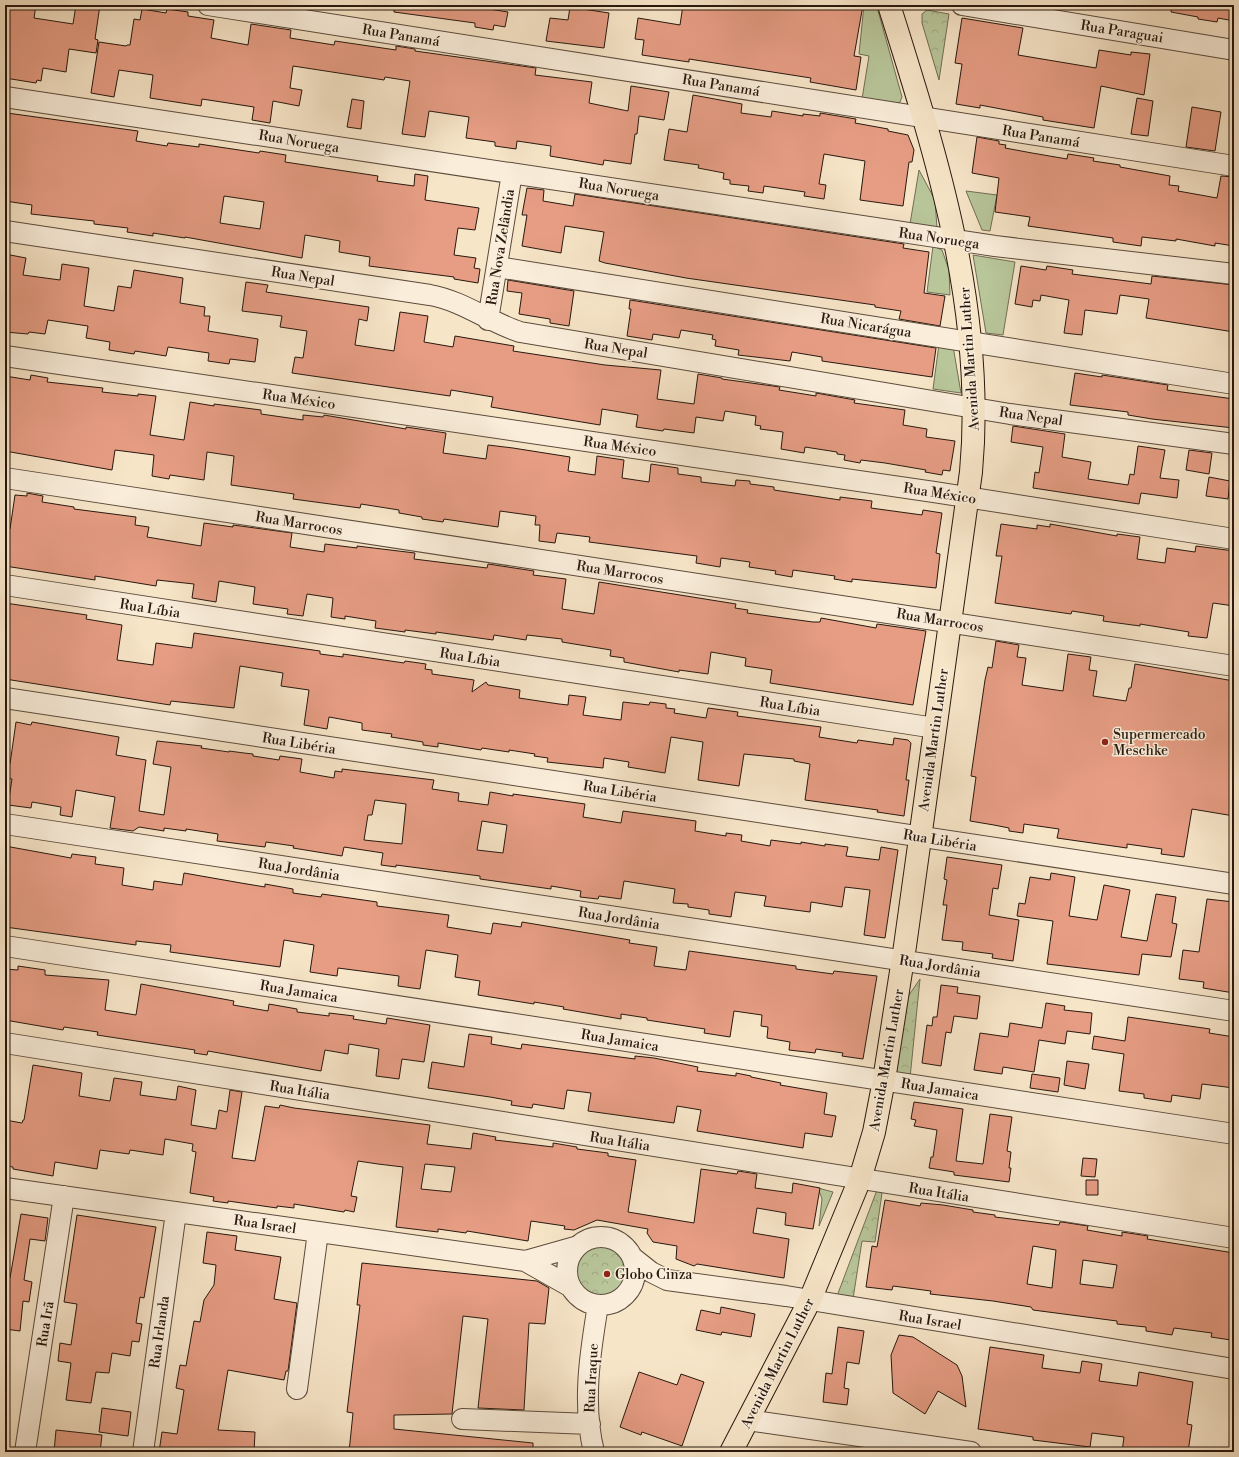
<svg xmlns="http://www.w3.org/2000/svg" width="1239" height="1457" viewBox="0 0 1239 1457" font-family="'Libre Bodoni',serif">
<defs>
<pattern id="forest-crowns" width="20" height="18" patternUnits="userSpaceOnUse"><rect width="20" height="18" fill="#b8c69a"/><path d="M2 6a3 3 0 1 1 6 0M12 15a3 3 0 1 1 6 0" fill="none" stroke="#9ea984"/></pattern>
</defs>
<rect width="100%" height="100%" fill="#f7e5c8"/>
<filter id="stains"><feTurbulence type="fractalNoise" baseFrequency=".005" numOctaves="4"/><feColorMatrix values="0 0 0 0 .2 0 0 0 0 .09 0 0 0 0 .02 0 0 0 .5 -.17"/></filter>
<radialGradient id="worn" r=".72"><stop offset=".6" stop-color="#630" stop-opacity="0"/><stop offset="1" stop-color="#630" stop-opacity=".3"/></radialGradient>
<path fill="#b8c69a" stroke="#706f54" d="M864,5H875L877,7L902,97L900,102L895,104L862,99L869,56L859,54Z
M919,170L935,200L937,228L910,224Z
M966,191L997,195L990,231L982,230Z
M933,246L942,250L949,270L950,295L927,292Z
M973,255L1015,262L1003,335L986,333Z
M939,344L953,346L961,393L933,389Z
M818,1188L833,1192L819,1226L822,1199Z"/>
<path fill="url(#forest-crowns)" stroke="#706f54" d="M927,10L949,14L939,80L922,23V14Z
M920,979L910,1078L887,1075L907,998Z
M877,1190L882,1193L875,1242L862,1241L853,1299L837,1296Z
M576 1269a27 27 0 1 1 54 0a27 27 0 1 1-54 0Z"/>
<path fill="#e69d84" stroke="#28180e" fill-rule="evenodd" d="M5,5H36L34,18L73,24L76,5H100L95,39L98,40L96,53L69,49L66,72L43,68L41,81L37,80L36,83L5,78Z
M394,5H489V9L508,12L505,27L494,25L493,30L475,27V23L394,12Z
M683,5H863L854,56L861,57L856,90L810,82L811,78L689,59V62L642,55L644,40L635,39L638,18L680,25Z
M1172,5H1234V21L1218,18L1217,22L1198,19V17L1171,12Z
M570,7L609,13L604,48L546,41L550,18L568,20Z
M142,9L166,13L167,9L188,12V16L214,20L211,38L248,45L251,24L291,30L290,38L334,45L335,41L396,50V46L415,49V51L536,68L535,75L592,82L589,103L628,111L631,86L669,92L664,120L639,116L637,134H635L631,164L604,160L603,165L550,156L551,146L517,141L516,149L495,146V142L466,138L469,117L429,111L425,137L402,134L410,81L385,77L384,80L293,66L290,88L302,90L299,106L273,101L270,123L252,120L254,107L202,99L201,106L150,98L153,75L119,70L114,97L91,93L99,42L126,46L127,45H130L134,19L140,20Z
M962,18L1023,28L1018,55L1096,68L1099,50L1131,55V52L1150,54L1144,95L1101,86L1094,128L1043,120V117L980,105V108L956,104L962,64L955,63Z
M693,95L742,104L741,113L771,117L772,111L803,116V114L820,116V113L856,119L855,123L888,129V131L908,135L914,150L912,162H909L903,206L860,200L865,161L824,154L819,184L826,185L824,199L804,196L805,192L764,186L763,193L748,191L749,186L730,184V180L723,179L724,173L698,168L699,165L664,160L669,129L687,132Z
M1137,98L1153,101L1148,136L1131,134Z
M352,99L364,101L361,129L347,127Z
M1192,107L1221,112L1215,151L1186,147Z
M7,113L138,131L136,141L167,146L168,143L199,147V144L259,153L260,151L286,155L285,162L378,176L377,181L414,186L415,174L428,176L425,200L479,208L475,230L458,228L454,255L476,258L474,268L480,269L478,283L454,279V277L369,266L370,257L339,252L340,241L305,235L302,258L185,237V238L153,233V236L127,232L128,228L94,224V221L31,214L32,205L5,201V129ZM224,196L264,202L260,229L220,223Z
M977,137L999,141V144L1006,145L1005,148L1032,153L1067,159L1068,154L1094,158L1093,161L1120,165V167L1170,176L1169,185L1179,186L1178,191L1217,198L1221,176L1234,177V246L1215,243V246L1176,239V241L1142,237L1141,246L1113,242V238L1028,226L1030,217L995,212L999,178L972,173Z
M527,188L544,190L543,201L573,206L575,194L904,244L903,248L929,252L924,293L945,296L940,326L899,319L901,311L875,307V305L686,278L605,263L599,261L604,232L565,226L561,253L522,246L527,215H522Z
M5,254L26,258L23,275L60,280L62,264L89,268L84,306L114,311L118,286L131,288L134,270L183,278L180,303L205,307L204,316H210L208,331L258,339L255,362L230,359L229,364L208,361L209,353L168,347L166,356L135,351L134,354L109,350L110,342L86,338L88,326L48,320L45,334L29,332L28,334L5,332Z
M1021,266L1046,270L1047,266L1073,270L1072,274L1151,284L1152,276L1234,285V332L1146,318L1149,299L1120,295L1117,314L1085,310L1082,335L1064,333L1069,300L1041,295L1040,301L1033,300L1032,307L1015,304Z
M508,280L574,291L569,326L550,323V319L519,314L522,293L507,291Z
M246,282L268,285L266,292L369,307L367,321L359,319L355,345L394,351L400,312L428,316L424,342L453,347L455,336L514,346L513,351L605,365L661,370L657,399L694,404L698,374L722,378V379L780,387L779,390L816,396V393L855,400L854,403L905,410L903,425L927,429L926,437L955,441L950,471L943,470L942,475L925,472L926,470L885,463L861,460L860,463L844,460L845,455L837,454V452L805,447L804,453L781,449L783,432L760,429L761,426L755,425L756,416L725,411L723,421L696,417L694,433L664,429L663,431L636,427L638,415L602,409L600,425L491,407L493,397L451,390L450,396L292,373L295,357L303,358L307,331L280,327L282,316L242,311Z
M630,300L936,348L932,377L822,361V357L792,352L790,361L738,355L739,350L715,346L716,340L712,339L713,335L681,330L679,338L653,334L652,340L627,336L631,309H629Z
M1075,373L1102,377V375L1168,385L1167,390L1234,399V428L1152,419L1128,415V412L1070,405Z
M31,375L48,378L47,382L103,388L102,392L138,396V394L156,396L150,435L184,440L190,402L214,406V404L261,410V414L303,420V415L323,417L324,415L406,429V427L446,433L443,453L486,459L488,445L513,448L570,457L568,471L595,475L597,456L624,460L622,478L649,482L651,464L678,468V474L701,477V482L735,486L736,480L750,481V484L774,487V490L840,500V497L872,501L871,508L922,515L923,510L942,513L936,553L940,554L936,588L852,579V582L834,579L835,576L793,570L792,577L775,574L776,571L749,567L750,562L721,558L720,567L696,563L697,556L589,542L590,537L557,533L555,543L539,541L540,525H535L536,516L500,511L498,527L444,519L443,522L422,519V517L399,513V510L361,504L360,508L293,499L294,494L231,485L234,456L207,452L204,480L170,475L169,479L152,476L154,455L115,450L112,470L5,451V376L30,380Z
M1013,426L1065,434L1062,457L1091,462L1088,479L1128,485L1130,474L1134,475L1138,446L1165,450L1160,478L1179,480L1177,498L1141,493L1139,504L1033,488L1035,472L1039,473L1043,447L1011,442Z
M1189,450L1212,453L1209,474L1186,470Z
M1209,477L1230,481L1228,499L1206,496Z
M27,493L43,496L42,502L74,507V509L136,517L135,525L149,527L147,537L201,546L204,523L233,527V525L292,533L290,547L324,552L325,544L357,548V546L415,553L414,559L487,568L488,564L534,571L533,575L566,579L562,609L594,614L599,582L736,604L735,608L748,610L747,613L783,618L813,622H820L821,618L876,628L877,624L926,631L913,705L770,683L772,670L745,666L746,658L711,652L708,674L679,670V672L624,662V658L610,656L611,650L562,642V639L527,635L526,640L494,635L493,640L436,632V634L405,630V632L375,628L376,621L345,616V619L331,617L333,598L307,594L303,616L287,614L288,609L253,604L255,587L219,581L216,602L192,598L194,584L157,580L156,586L95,576V580L5,566V528L10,529L15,495L27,496Z
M1001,524L1037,529V525L1050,527V524L1117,536V534L1140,537L1137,559L1165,563L1167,548L1195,552L1196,546L1234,551V606L1213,603L1207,638L1188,636L1189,632L1140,624V626L1103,621L1104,616L1072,611L1071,614L995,603L1002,556H996Z
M5,603L87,615L86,619L122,625L117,660L153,665L156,643L192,648L194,633L320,651V654L343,657V654L404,663L405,661L426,664L425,669L432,670V674L474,680L472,692L486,682L488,685L520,690L519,698L559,704L568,705L569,695L586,697L583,715L621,720L623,702L649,705L650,702L666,704V708L675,709L674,713L706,718L708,708L738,712L737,716L821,727L819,737L857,743L858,740L893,745L894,738L908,740L911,743L906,780H909L904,816L877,812L878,810L805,800L810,764L794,761V759L744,754L739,786L698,780L703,742L671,737L665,773L628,767L629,762L604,758L603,768L547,762L548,758L534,756L535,754L509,750V752L482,748L481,750L438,743V747L423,745V742L391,737L392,734L362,730V723L329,717L327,729L304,725L309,690L281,686L283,673L240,666L234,708L171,701L170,705L5,679Z
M996,641L1019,645L1017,657L1026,658L1022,685L1063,691L1068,654L1091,657L1089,670L1097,671L1093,696L1126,701L1129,688H1131L1135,664L1234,681V816L1192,809L1184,857L1161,854L1162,849L1127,844V848L1057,838L1059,829L1024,824L1023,833L1009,831V828L994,825L970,821L976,777L971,776L985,680L988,667L992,668Z
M16,722L31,725L32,722L119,737L116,755L146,760L139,811L164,815L171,767L153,764L157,741L202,746L201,748L229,752V751L244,753L253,754V756L279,760L280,756L302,759L300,772L334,778L335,771L342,772V769L434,780L432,789L459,793L458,801L488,805L490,792L513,796V794L585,804L583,817L621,823L623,811L696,821L695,831L726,836V833L742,835L741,841L770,846L771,840L801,844V842L825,846V844L848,847L846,856L879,860L881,847L898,850L885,938L864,935L870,890L845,887L842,907L811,902L810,912L764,906L766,896L735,892L731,917L709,914V910L688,907V904L673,903L675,889L624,881L621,899L599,896L598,899L580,897L581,891L551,886V889L480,879V876L396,865V867L381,865L383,853L344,847L342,856L293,848L294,846L266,842L265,847L217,841L218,834L186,829V831L164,828V831L139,827L133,831L110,828L115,797L76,790L72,817L60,815L61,807L32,802L31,808L8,805L12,779L5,778V763L10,764ZM375,800L406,804L402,844L364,840L368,815H372ZM482,821L507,825L503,853L477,850Z
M5,846L71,858L72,854L96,857L95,864L124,868L122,885L153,890L154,881L182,885L184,873L241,883L265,887V884L293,889V893L321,897L322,894L377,902V906L449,915L447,927L491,934L493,923L521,927L522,922L630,940L629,943L657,947L654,966L686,970L689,951L796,966V969L833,974L834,971L877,976L863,1059L842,1056L843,1053L816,1049L815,1053L789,1050L790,1042L767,1038L768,1027L761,1026L762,1015L734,1011L730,1037L704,1033L705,1029L647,1020V1018L621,1014V1019L563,1009L564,1007L534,1002V1004L478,995L480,981L455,977L458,955L426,950L420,989L398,986L399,976L338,968L337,976L310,972L314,945L284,940L280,967L170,952L171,945L136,941V945L5,927V902L8,885L5,884Z
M947,857L1002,865L998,889L993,888L989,915L1019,920L1013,961L992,958L993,954L962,950L963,942L942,940L947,905H943L947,880L944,879Z
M1051,873L1075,877L1069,916L1097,920L1104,885L1130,890L1121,937L1147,941L1156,894L1176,897L1172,923L1177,924L1171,957L1142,954L1139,975L1047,964L1053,921L1017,916L1019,903L1025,904L1030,877L1050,880Z
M1207,899L1234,902V993L1203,988L1204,982L1179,979L1183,950L1199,952Z
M18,966L45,970V975L109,980L105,1010L136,1015L141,984L234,1001L233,1005L268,1011L269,1004L297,1009V1012L329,1016V1013L354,1016L353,1019L386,1024L387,1018L430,1025L424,1062L402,1059L399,1079L376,1076L379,1049L349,1044L348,1054L325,1050L321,1071L208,1051L207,1055L194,1053L195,1050L97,1035L98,1032L64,1027L63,1030L5,1020V969L18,970Z
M941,985L958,987L957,993L980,996L977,1019L954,1016L951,1033L946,1032L941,1066L922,1063L927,1025L932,1026L933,1017H937Z
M1046,1003L1065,1006L1064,1010L1092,1013L1090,1034L1067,1031L1065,1044L1039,1040L1034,1072L1003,1067L1002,1074L974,1070L980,1033L1008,1037L1010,1023L1042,1028Z
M1128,1017L1210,1029L1209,1033L1234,1037V1088L1202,1084L1200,1099L1172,1095L1171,1102L1144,1098V1094L1119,1091L1124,1054L1092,1049L1094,1036L1125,1041Z
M469,1034L492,1037L491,1044L521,1049L522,1044L635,1059V1056L654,1058L698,1067L697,1071L736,1076V1073L751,1076V1077L781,1083L780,1085L827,1093L824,1114L836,1116L832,1137L805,1133L803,1148L697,1131L701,1110L677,1106L674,1123L588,1111L591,1093L567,1090L564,1109L533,1104L532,1108L511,1105L512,1101L490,1097L428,1088L432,1062L464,1067Z
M1067,1061L1089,1064L1085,1089L1064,1085Z
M33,1065L82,1073L79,1096L110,1101L114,1078L142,1082L140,1095L176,1100L178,1086L196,1090L191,1125L216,1129L219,1110L227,1112L230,1090L242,1092L232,1158L255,1161L265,1106L279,1108L280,1105L294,1108L430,1125L427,1144L471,1149L473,1133L496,1137L495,1140L553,1147V1143L577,1147V1149L608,1153V1156L636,1160L628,1212L694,1223L701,1169L737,1174L738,1171L757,1174L755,1188L792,1193L793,1183L820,1188L813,1229L785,1225L786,1213L757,1208L753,1233L789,1239L784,1278L697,1264L694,1266L676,1259L677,1246L653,1242L647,1233L648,1229L597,1220L574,1230L564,1229L565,1226L531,1221L528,1241L467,1231L466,1233L438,1229V1232L396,1227L403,1167L378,1164L358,1161L351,1196L357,1197L354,1212L345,1210L344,1212L294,1204V1208L277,1206V1208L228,1201V1203L213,1201L214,1197L190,1193L196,1152L192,1151L193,1144L165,1139L163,1155L130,1150L129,1154L100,1150L97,1169L55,1162L53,1176L13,1169V1167L5,1166V1120L22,1123L23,1120H24ZM425,1164L455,1167L451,1192L421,1189Z
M1032,1074L1060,1078L1058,1092L1030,1088Z
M914,1102L963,1109L956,1161L983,1164L990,1114L1012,1117L1007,1151L1011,1152L1009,1168H1011L1009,1182L954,1175V1172L929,1168L931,1157H933L937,1130L914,1126L916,1120L911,1119Z
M1083,1158L1097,1159L1095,1177L1081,1176Z
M1086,1180H1098V1195H1086Z
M885,1200L920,1206L921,1203L943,1205L973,1210V1212L995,1215V1217L1059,1225L1060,1222H1062L1088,1226L1087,1230L1122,1236V1232L1148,1236L1147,1239L1234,1253V1321L1231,1340L1211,1337L1212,1333L1174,1328L1172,1335L1146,1331V1327L1117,1324V1321L1033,1310L1031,1307L993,1301L930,1294L931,1291L893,1286L892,1290L866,1287L872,1246L877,1247ZM1033,1246L1056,1250L1052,1288L1027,1284ZM1083,1260L1117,1265L1113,1288L1080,1284Z
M21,1214L48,1218L45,1241L30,1239L24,1280L32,1282L29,1302L23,1301L20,1331L5,1329V1291L7,1278H10Z
M77,1215L156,1227L144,1298L140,1297L136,1323L142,1324L139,1342L132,1341L130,1356L112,1353L109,1373L96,1372L91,1403L66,1400L71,1363L58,1361L60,1343L71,1345L77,1304L64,1302Z
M207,1232L237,1236L235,1250L281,1257L274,1299L297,1303L288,1371H286L284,1380L228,1370L218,1430L255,1432L254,1452H159L162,1432L177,1434L184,1390L176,1388L180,1365L186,1366L194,1321L200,1322L204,1300L214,1285L216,1265L203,1263Z
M362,1263L537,1281L549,1288L545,1324L529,1323L524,1410L478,1408L488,1319L463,1316L452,1414L394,1415V1429L533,1443V1452H349L353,1413L347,1412L360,1305H357Z
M721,1307L755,1314L751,1337L722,1332L721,1335L696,1330L701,1310L720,1314Z
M838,1327L864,1331L859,1364L847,1362L844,1388L849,1389L847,1405L823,1402L826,1373L832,1374Z
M899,1335L913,1337L957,1365L962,1376L966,1407L938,1391L925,1414L893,1393L891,1355Z
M990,1347L1044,1355L1042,1368L1080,1373L1082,1361L1102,1364L1099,1381L1137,1386L1139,1372L1193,1382L1187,1424L1192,1425L1188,1452H1122L1124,1437L1092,1433L1090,1447L1033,1440V1437L978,1429Z
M639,1372L677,1385L681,1374L704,1382L682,1446L642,1432L641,1435L620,1427Z
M102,1408L131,1412L128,1436L99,1432Z
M56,1430L102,1435L100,1452H54Z"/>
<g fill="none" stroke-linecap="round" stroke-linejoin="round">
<defs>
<path id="minor" d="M208,5L1234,166
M962,5L1234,50
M5,97L995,246L1234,274
M5,231L430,295C463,301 489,322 520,332L1010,414L1234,444
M497,267L1234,384
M488,320L512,173
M5,356L934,492L1234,539
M5,478L1234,666
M5,585L935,728
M5,698L1234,884
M5,824L1234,1011
M5,946L1234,1134
M5,1043L1234,1238
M5,1188L525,1261L571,1287
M567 1271a34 34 0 1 1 68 0a34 34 0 1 1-68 0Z
M632,1257L651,1272L667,1280L786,1296L1234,1369
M525,1261L578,1246
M297,1389L318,1232
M462,1419L590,1424
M747,1420L971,1452
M25,1452L64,1196
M143,1452L176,1212
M594,1452C582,1404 590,1353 598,1305"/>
<path id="major" d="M731,1452L810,1300L860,1179L874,1132L884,1080L905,946L971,472C986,311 937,157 889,5"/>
</defs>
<use href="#minor" stroke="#5c4b3c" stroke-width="22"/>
<use href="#major" stroke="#28180e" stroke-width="24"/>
<use href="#minor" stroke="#faeedb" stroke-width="20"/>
<use href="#major" stroke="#f7e5c8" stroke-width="22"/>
</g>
<g fill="#8f2418" stroke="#faeedb" stroke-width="1.5">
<circle cx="1105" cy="742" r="4"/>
<circle cx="607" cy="1274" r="4"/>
</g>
<g text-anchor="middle" stroke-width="3" stroke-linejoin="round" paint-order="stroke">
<g font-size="14" fill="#28180e" stroke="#faeedb">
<text transform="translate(1122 31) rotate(9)" y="5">Rua Paraguai</text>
<text transform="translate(401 35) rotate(9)" y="5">Rua Panamá</text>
<text transform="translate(721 85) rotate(9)" y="5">Rua Panamá</text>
<text transform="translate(1041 136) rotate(9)" y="5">Rua Panamá</text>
<text transform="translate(299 141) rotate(9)" y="5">Rua Noruega</text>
<text transform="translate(619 189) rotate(9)" y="5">Rua Noruega</text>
<text transform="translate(939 238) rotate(8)" y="5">Rua Noruega</text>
<text transform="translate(500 247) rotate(-81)" y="5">Rua Nova Zelândia</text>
<text transform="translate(303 276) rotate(9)" y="5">Rua Nepal</text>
<text transform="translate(866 325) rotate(9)" y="5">Rua Nicarágua</text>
<text transform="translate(616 348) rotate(9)" y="5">Rua Nepal</text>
<text transform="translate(969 359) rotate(-94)" y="5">Avenida Martin Luther</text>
<text transform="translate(299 399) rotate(8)" y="5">Rua México</text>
<text transform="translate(1031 416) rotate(8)" y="5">Rua Nepal</text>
<text transform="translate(620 446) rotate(8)" y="5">Rua México</text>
<text transform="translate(940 493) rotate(9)" y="5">Rua México</text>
<text transform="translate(299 523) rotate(9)" y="5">Rua Marrocos</text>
<text transform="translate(620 572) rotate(9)" y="5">Rua Marrocos</text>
<text transform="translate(150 608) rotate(9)" y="5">Rua Líbia</text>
<text transform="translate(940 620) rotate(9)" y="5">Rua Marrocos</text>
<text transform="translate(470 657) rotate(9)" y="5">Rua Líbia</text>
<text transform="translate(790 706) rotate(9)" y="5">Rua Líbia</text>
<text transform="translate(933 740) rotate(-82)" y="5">Avenida Martin Luther</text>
<text transform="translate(299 743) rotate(9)" y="5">Rua Libéria</text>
<text transform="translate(620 791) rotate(9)" y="5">Rua Libéria</text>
<text transform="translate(940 840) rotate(9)" y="5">Rua Libéria</text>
<text transform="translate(299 869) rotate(9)" y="5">Rua Jordânia</text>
<text transform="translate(619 918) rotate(9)" y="5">Rua Jordânia</text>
<text transform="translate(940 966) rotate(9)" y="5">Rua Jordânia</text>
<text transform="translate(299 991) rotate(9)" y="5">Rua Jamaica</text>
<text transform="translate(620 1040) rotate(9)" y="5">Rua Jamaica</text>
<text transform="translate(886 1060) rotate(-80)" y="5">Avenida Martin Luther</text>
<text transform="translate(940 1089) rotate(9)" y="5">Rua Jamaica</text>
<text transform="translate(300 1090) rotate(9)" y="5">Rua Itália</text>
<text transform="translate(620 1141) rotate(9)" y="5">Rua Itália</text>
<text transform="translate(939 1192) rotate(9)" y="5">Rua Itália</text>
<text transform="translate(265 1224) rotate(8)" y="5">Rua Israel</text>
<text transform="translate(930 1320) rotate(9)" y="5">Rua Israel</text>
<text transform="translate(45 1324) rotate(-81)" y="5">Rua Irã</text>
<text transform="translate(159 1332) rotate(-82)" y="5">Rua Irlanda</text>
<text transform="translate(777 1363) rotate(-63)" y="5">Avenida Martin Luther</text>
<text transform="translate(591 1378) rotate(-87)" y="5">Rua Iraque</text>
</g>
<g font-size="14" fill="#28180e" stroke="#faeedb" text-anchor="start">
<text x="1113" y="739">Supermercado<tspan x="1113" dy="16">Meschke</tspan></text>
<text x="615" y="1279">Globo Cinza</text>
</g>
</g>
<rect width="1239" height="1457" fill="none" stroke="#f7e5c8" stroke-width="20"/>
<rect x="6" y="6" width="1227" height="1445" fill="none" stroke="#28180e" stroke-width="2"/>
<rect x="10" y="10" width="1219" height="1437" fill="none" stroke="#28180e"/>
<rect width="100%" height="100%" filter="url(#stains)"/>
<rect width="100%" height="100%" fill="url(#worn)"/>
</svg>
